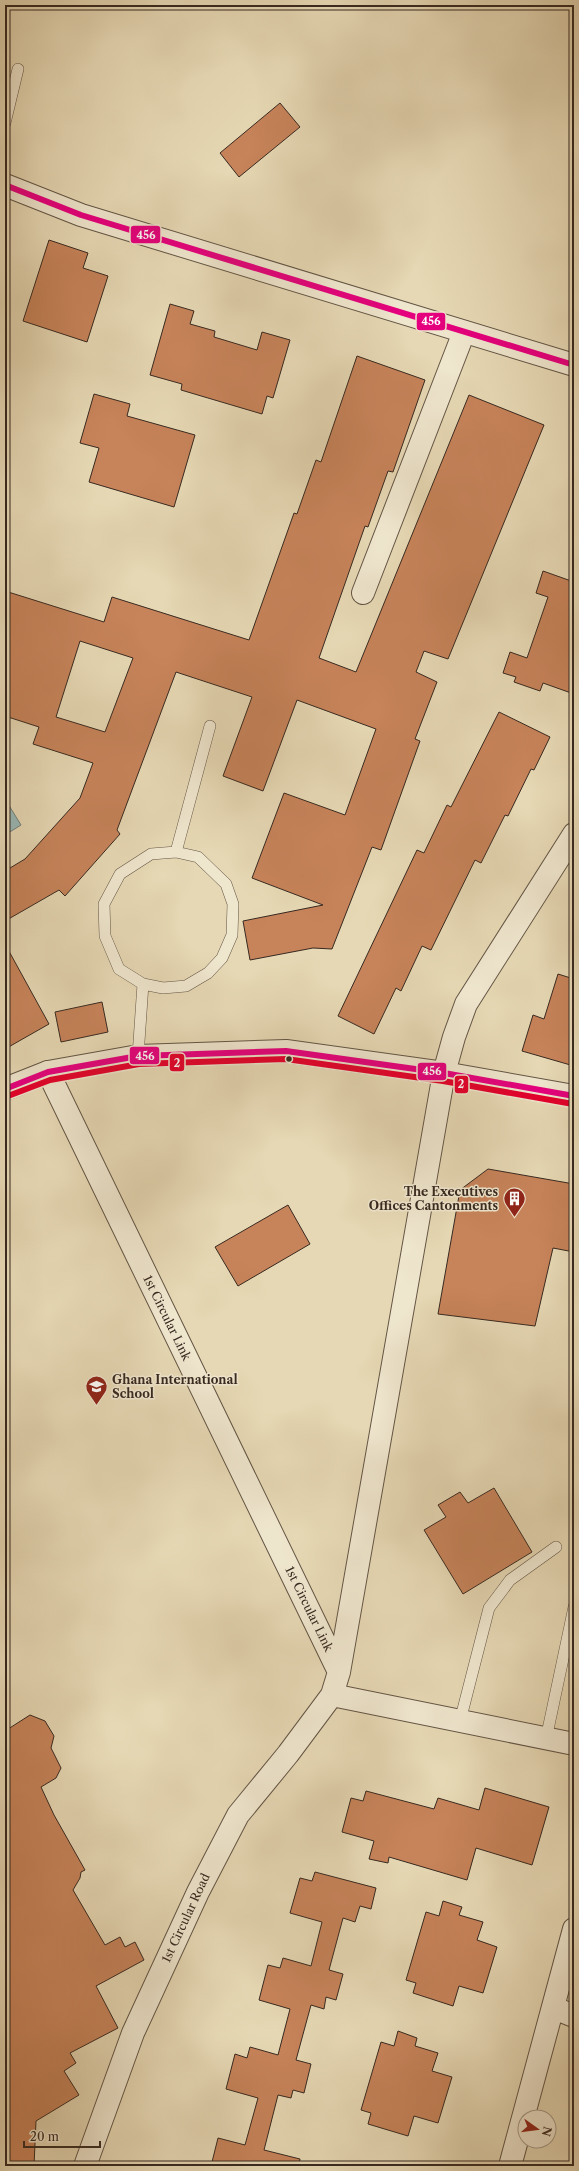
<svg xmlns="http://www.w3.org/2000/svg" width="579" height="2171" viewBox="0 0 579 2171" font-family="'Libre Caslon Text',serif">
<rect width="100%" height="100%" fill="#e6d8b4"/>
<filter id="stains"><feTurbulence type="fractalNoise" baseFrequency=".005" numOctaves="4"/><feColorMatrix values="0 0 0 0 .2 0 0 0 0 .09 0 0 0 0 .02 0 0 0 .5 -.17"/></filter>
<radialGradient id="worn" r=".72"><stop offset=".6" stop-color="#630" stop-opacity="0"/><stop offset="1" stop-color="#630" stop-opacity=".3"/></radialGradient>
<path fill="#99b8b6" stroke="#727f7a" d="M5,799L21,825L5,835Z"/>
<path fill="#c7835a" stroke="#372920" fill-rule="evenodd" d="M280,103L300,127L239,177L220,153Z
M49,240L88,253L83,268L108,276L87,342L23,321Z
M170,304L194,311L190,324L215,331L214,337L257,350L262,332L290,340L273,398L267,396L262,414L181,390L182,384L150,375Z
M357,356L425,380L393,472L388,471L368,527L365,526L319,658L356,672L469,395L544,425L448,659L424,651L416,672L437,682L415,739L420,741L381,850L372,847L332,949L313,948L250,960L243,921L323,905L252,878L284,793L345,815L376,729L297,700L263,791L223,776L252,697L176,672L117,830L120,834L65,896L59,890L5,921V871L25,859L80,798L93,763L33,744L39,727L5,716V591L104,622L112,597L249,640L294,513L297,514L316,460L321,462ZM80,641L133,658L105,732L56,717Z
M94,394L130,404L127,416L195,435L174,507L89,482L99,448L80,443Z
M543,571L574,582V694L543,683L540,691L514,682L516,677L503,673L510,652L527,658L548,597L536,593Z
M499,712L550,737L534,770L531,769L508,816L505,815L481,863L475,860L431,950L422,946L401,991L396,988L374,1034L338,1016L417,850L424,853L447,805L451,807Z
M5,944L49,1024L5,1049Z
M558,974L574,979V1066L522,1051L533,1015L544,1019Z
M102,1002L108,1032L61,1042L55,1012Z
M488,1169L574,1184V1252L553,1248L535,1326L438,1314L460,1190Z
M288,1205L310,1244L238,1286L215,1247Z
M494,1488L532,1552L463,1594L424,1530L446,1517L438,1505L460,1492L468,1503Z
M30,1715L45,1721L54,1736L51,1748L61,1768L56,1778L41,1787L54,1815L85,1870L81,1872L80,1878L73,1890L105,1945L120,1937L125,1947L135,1942L144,1960L96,1986L118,2028L70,2053L76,2063L64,2071L79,2095L36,2121L34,2166H5V1731Z
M485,1788L549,1807L532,1865L476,1848L467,1880L389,1857L388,1863L369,1859L374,1841L342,1832L351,1798L363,1801L366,1791L434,1809L438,1798L479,1810Z
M315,1872L376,1888L371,1909L360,1906L355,1922L343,1918L329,1970L343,1974L336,2000L326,1997L324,2009L311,2005L296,2060L311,2064L304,2093L293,2090L291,2098L278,2095L264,2150L300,2159L299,2166H211L218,2138L245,2145L258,2098L226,2089L235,2054L247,2058L250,2047L278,2055L290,2009L259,2000L268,1965L280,1968L283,1958L311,1966L322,1922L290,1913L300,1878L312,1881Z
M443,1901L462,1907L459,1915L483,1922L477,1940L497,1947L483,1993L459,1986L453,2006L413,1993L416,1983L406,1980L426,1912L439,1916Z
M398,2031L417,2038L415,2046L438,2053L432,2071L452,2077L438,2123L414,2116L408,2136L368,2124L371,2113L361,2110L381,2042L394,2046Z"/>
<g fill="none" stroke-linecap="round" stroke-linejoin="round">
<defs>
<path id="service" d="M5,123L18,69
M176,852L198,857L226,884L233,904L232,935L222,958L208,973L186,986L163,988L143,984L119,969L105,936L104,904L120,874L151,854Z
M176,852L210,726
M138,1056L143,984
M460,1721L489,1608L510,1580L556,1547
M546,1739L574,1607"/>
<path id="minor" d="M363,593L464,332
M48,1072L339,1672
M332,1695L574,1744
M554,2008L574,2016
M85,2166L133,2033L198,1892L238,1815L288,1754L332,1695L339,1672L444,1073L454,1037L466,1004L574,834
M510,2166L574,1929"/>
<path id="tertiary" d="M5,185L81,215L574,365
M5,1089L48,1072L138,1056L286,1051L444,1073L574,1096"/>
</defs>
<use href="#service" stroke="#635545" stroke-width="12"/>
<use href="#minor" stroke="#635545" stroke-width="24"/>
<use href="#tertiary" stroke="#635545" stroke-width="24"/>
<use href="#service" stroke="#efe6ce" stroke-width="11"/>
<use href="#minor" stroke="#efe6ce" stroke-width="22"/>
<use href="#tertiary" stroke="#efe6ce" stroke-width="22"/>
<defs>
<path id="bus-1" d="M5,185L81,215L574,365
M5,1089L48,1072L138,1056L286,1051L444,1073L574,1096"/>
<path id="bus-2" d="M8,1096L50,1080L139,1064L286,1059L443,1081L573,1104"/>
</defs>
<use href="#bus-1" stroke="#efe6ce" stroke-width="9"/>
<use href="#bus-2" stroke="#efe6ce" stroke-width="9"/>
<use href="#bus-1" stroke="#e5007d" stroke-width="6"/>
<use href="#bus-2" stroke="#e4002b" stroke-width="6"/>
</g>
<defs>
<symbol id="building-pin" viewBox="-11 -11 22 30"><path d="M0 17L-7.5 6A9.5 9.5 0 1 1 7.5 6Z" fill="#8f2418" stroke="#efe6ce"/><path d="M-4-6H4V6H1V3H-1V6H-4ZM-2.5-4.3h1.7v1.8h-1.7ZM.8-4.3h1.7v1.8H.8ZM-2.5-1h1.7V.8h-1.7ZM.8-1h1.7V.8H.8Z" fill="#fff"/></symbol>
<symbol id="school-pin" viewBox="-11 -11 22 30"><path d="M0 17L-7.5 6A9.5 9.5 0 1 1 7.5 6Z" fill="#8f2418" stroke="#efe6ce"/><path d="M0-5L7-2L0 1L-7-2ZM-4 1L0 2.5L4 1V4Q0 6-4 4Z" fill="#fff"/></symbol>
</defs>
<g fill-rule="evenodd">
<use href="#building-pin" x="502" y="1186" width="25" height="34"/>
<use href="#school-pin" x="84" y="1374" width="25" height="34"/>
</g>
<circle fill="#372920" stroke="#efe6ce" stroke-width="1.5" cx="289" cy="1059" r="3.5"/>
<g text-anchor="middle" stroke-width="3" stroke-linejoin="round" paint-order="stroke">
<g font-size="12" font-weight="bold" fill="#372920" stroke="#efe6ce" text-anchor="end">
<text x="498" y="1196">The Executives<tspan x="498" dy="14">Offices Cantonments</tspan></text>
<text x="112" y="1384" text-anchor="start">Ghana International<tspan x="112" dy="14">School</tspan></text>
</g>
<g font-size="12" fill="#372920" stroke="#efe6ce">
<text transform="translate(167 1318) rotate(64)" y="4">1st Circular Link</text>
<text transform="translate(309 1609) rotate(64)" y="4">1st Circular Link</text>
<text transform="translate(186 1918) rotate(-65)" y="4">1st Circular Road</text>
</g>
</g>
<g stroke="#efe6ce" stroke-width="1.5">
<rect x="130" y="225" width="31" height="19" rx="4" fill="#e5007d"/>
<rect x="416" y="312" width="30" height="19" rx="4" fill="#e5007d"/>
<rect x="129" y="1046" width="31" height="19" rx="4" fill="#e5007d"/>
<rect x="169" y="1053" width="16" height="19" rx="4" fill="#e4002b"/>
<rect x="417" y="1062" width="30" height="19" rx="4" fill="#e5007d"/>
<rect x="454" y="1075" width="15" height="19" rx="4" fill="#e4002b"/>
</g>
<g font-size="11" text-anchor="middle" font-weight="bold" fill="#fff">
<text x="146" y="239">456</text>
<text x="431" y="325">456</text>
<text x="145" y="1060">456</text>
<text x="177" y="1067">2</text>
<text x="432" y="1075">456</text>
<text x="461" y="1088">2</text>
</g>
<rect width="579" height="2171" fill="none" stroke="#e6d8b4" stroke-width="20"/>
<rect x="6" y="6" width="567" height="2159" fill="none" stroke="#372920" stroke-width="2"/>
<rect x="10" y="10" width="559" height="2151" fill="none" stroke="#372920"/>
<g transform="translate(537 2129) rotate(104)"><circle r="19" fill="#efe6ce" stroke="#a59a88"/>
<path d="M0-3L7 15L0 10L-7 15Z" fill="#8f2418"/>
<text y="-6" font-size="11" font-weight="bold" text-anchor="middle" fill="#372920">N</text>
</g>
<path d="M24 2141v6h76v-6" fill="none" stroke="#372920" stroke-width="2"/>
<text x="30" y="2141" font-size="12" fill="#372920" stroke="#efe6ce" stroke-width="3" paint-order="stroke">20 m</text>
<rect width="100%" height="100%" filter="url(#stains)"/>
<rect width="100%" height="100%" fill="url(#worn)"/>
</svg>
